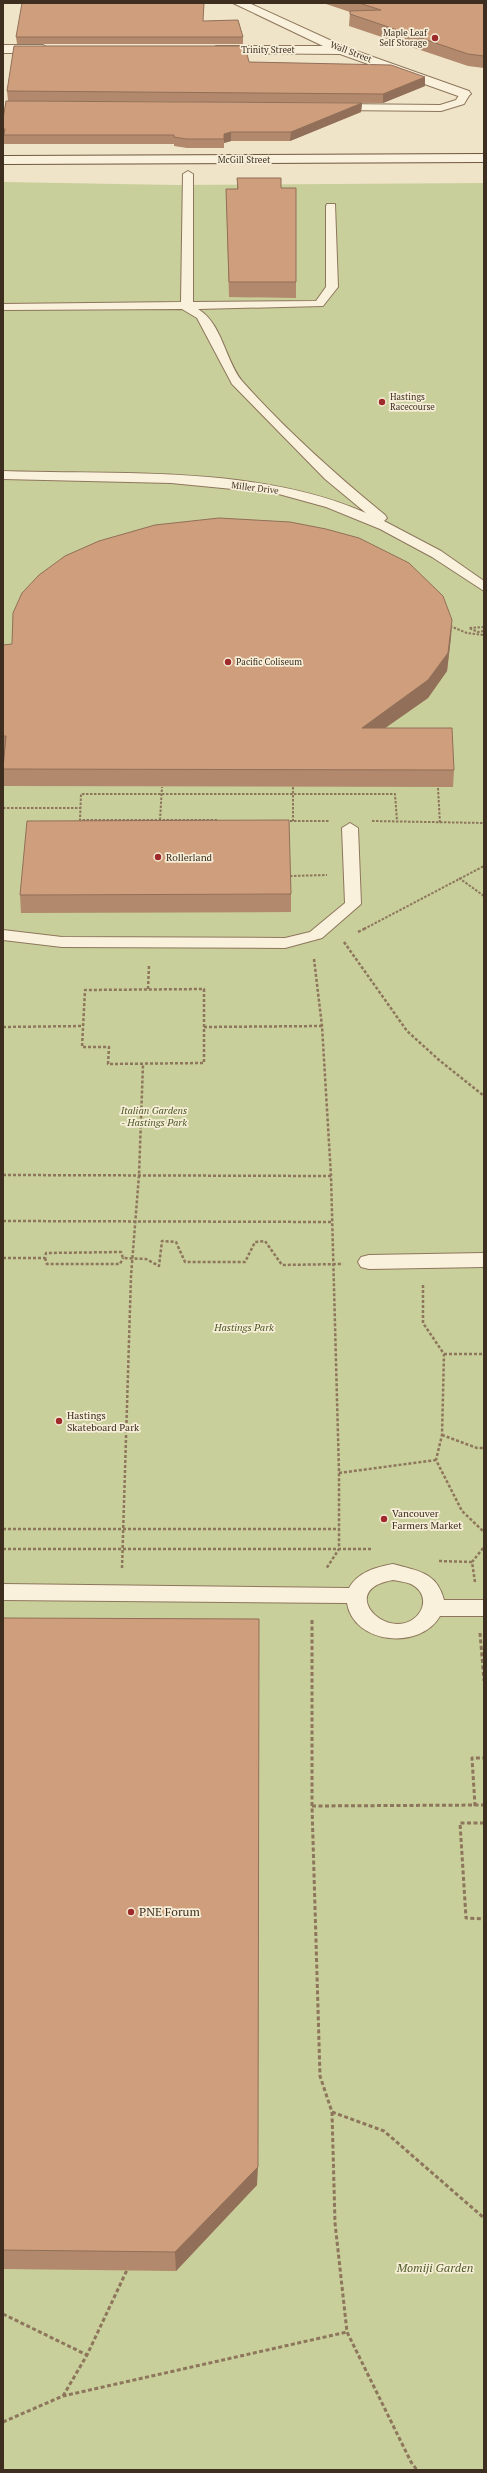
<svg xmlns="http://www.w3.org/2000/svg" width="487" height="2473" viewBox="0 0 487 2473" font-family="'PT Serif',serif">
<rect width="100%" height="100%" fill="#f0e4c8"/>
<path fill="#c9cf9b" d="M3,182L178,185L484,183V2470H3Z"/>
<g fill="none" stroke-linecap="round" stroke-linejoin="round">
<defs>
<path id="lane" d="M465,91L470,94L464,104L441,111L337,110L332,107L337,104L440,105L456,100L461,92Z
M188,171L193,174V302L316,301L326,287V206L327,204H335L338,287L323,306L198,309C222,323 225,360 242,381C285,429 335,474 385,515L387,518L384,521L441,551L484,581V591L432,557L380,529L326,507L275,493L171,483L3,479V471C121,475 256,465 366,513L325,479L232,384L197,318L182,309L3,310V304L181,302L183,174Z
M350,823L358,828L361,904L322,938L285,948L62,947L3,940V930L62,937L285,938L310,932L345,903L342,828Z
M393,1564C418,1571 437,1572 444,1600H484V1616H440C421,1650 354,1645 347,1603L3,1600V1584L349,1588C358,1572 376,1567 393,1564ZM393,1580C399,1581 406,1582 411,1584C427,1592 427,1610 412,1620C382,1638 338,1589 393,1580Z"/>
<path id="street" d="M233,3H249L345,47L469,91L471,94L465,98L461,97L340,54L212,53L210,50L216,46H323Z
M3,45H43L49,49L43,53H3Z
M484,1253V1267L369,1269L361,1267L358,1262L361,1257L369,1255Z"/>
<path id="secondary" d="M484,154V162L3,164V156Z"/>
</defs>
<use href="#lane" stroke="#8d765c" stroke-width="2"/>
<use href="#street" stroke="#8d765c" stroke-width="2"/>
<use href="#secondary" stroke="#6f573f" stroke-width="2"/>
<path stroke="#8d765c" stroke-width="2" stroke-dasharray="2.5 1.5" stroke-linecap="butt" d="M450,626L467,633L484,635
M484,627L469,628L478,632L484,631
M293,787V821
M438,788L440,824
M3,808H80
M160,820L162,787
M217,820H80L81,794H395L397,821
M286,821H329
M372,821L484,823
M290,876L327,875
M459,878L484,896
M364,929L484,866"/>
<path stroke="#8d765c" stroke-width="2.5" stroke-dasharray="3 2" stroke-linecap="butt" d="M358,932L366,928
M344,942L407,1031L439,1060L484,1096
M314,959L322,1026L331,1176L339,1473V1549L326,1569
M148,989L149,965
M204,989V1063L108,1064L109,1047H82L85,990Z
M3,1027L83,1026
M204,1027L322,1026
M3,1175L331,1176
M3,1221L333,1222
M3,1258H45L46,1253L121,1252L123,1258L146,1259L159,1266L162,1241L176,1242L185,1262H245L255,1242L265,1241L282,1265L343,1264
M45,1258L47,1264H120L123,1258
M423,1285V1323L444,1354L442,1435L436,1460L462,1511L484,1532
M444,1354H484
M442,1435L477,1448H484
M339,1473L436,1460
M3,1529H340
M3,1549H372
M439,1561L472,1562
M122,1568L131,1276L139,1175L143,1064
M475,1582L472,1562L484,1547"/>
<path stroke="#8d765c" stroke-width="3" stroke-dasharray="4 2.5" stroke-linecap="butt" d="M312,1620V1806L320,2076L332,2112L335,2223L347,2332L411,2462L417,2470
M480,1633L484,1681
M312,1806L484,1805
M475,1806L472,1758H484
M484,1823H460L466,1918L484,1919
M332,2112L384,2131L484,2218
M3,2314L87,2355
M63,2396L87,2355L127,2270
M3,2422L63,2396L347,2332"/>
<use href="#lane" fill="#faf1dc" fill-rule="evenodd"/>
<use href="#street" fill="#faf1dc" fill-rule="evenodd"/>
<use href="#secondary" fill="#faf1dc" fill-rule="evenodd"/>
</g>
<path fill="#b2896c" d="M323,3H484V68L468,66L349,26L350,12Z
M204,21L243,37V44H17L16,37Z
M249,62L425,77V86L383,103L8,101L7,91Z
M362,103L361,112L290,141H231L224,143V148H187L174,146V144H4V138H3V119Z
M237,178L281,188H296V298L229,297L226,189H237Z
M452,620L451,637L447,671L428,698L385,728L454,770L453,787L4,786L3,769L5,754H3V645Z
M291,894V912L21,913L20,895Z
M3,1618L257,2185L176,2271L3,2269Z"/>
<path fill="#916f58" d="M425,77V86L383,103V94Z
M362,103L361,112L290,141L291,132Z
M231,132V141L224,143V134Z
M452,620L451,637L447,671L428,698L361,745L362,728Z
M258,2167L257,2185L176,2271L175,2252Z"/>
<path fill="#cf9f7d" stroke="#916f58" d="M22,3H204L203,21L238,20L243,37H16Z
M359,3H484V56L468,54L350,14V11L381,10Z
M14,46H245L249,62L391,65L425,77L383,94L7,91Z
M6,101L362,103L291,132H231L224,134V139H186L174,137V135H4L5,129H3V119Z
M237,178H281V188H296V282H229L226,189H238Z
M219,518L290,522L326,529L359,538L409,563L443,596L452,620L448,653L428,680L362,728H452L454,770L3,769L6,736H3V645L12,644L13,613L22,593L39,575L65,556L99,541L155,525Z
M289,820L291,894L20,895L27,821Z
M3,1618L259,1619L258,2167L175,2252L3,2250Z"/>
<g fill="#9e2a2b" stroke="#f7eed8" stroke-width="1.5">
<circle cx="435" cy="38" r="4"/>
<circle cx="382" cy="402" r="4"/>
<circle cx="228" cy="662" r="4"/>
<circle cx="158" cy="857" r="4"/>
<circle cx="59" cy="1421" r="4"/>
<circle cx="384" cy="1519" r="4"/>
<circle cx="131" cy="1912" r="4"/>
</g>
<g text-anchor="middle" stroke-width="3.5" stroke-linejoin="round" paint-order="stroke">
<g font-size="9" fill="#3d2e20" stroke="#f7eed8" text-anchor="start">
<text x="427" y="36" text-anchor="end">Maple Leaf<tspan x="427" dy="10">Self Storage</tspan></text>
<text x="390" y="400">Hastings<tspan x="390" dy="10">Racecourse</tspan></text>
<text x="236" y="665">Pacific Coliseum</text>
</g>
<g font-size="9" fill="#3d2e20" stroke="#f7eed8">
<text x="268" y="53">Trinity Street</text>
<text transform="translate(351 52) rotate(21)" y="3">Wall Street</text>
<text x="244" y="163">McGill Street</text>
<text transform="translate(255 488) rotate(7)" y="3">Miller Drive</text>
</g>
<g font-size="10" fill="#3d2e20" stroke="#f7eed8" text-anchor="start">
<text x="166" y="861">Rollerland</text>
<text x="67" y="1419">Hastings<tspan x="67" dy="12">Skateboard Park</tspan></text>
<text x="392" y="1517">Vancouver<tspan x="392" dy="12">Farmers Market</tspan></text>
</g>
<g font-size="10" font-style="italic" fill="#4d5a26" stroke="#f7eed8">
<text x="154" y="1114">Italian Gardens<tspan x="154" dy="12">- Hastings Park</tspan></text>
<text x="244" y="1331">Hastings Park</text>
</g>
<g font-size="12" fill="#3d2e20" stroke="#f7eed8" text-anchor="start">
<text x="139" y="1916">PNE Forum</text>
</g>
<g font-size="12" font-style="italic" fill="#4d5a26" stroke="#f7eed8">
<text x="435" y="2272">Momiji Garden</text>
</g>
</g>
<rect width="487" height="2473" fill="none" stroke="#3d2e20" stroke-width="8"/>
</svg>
